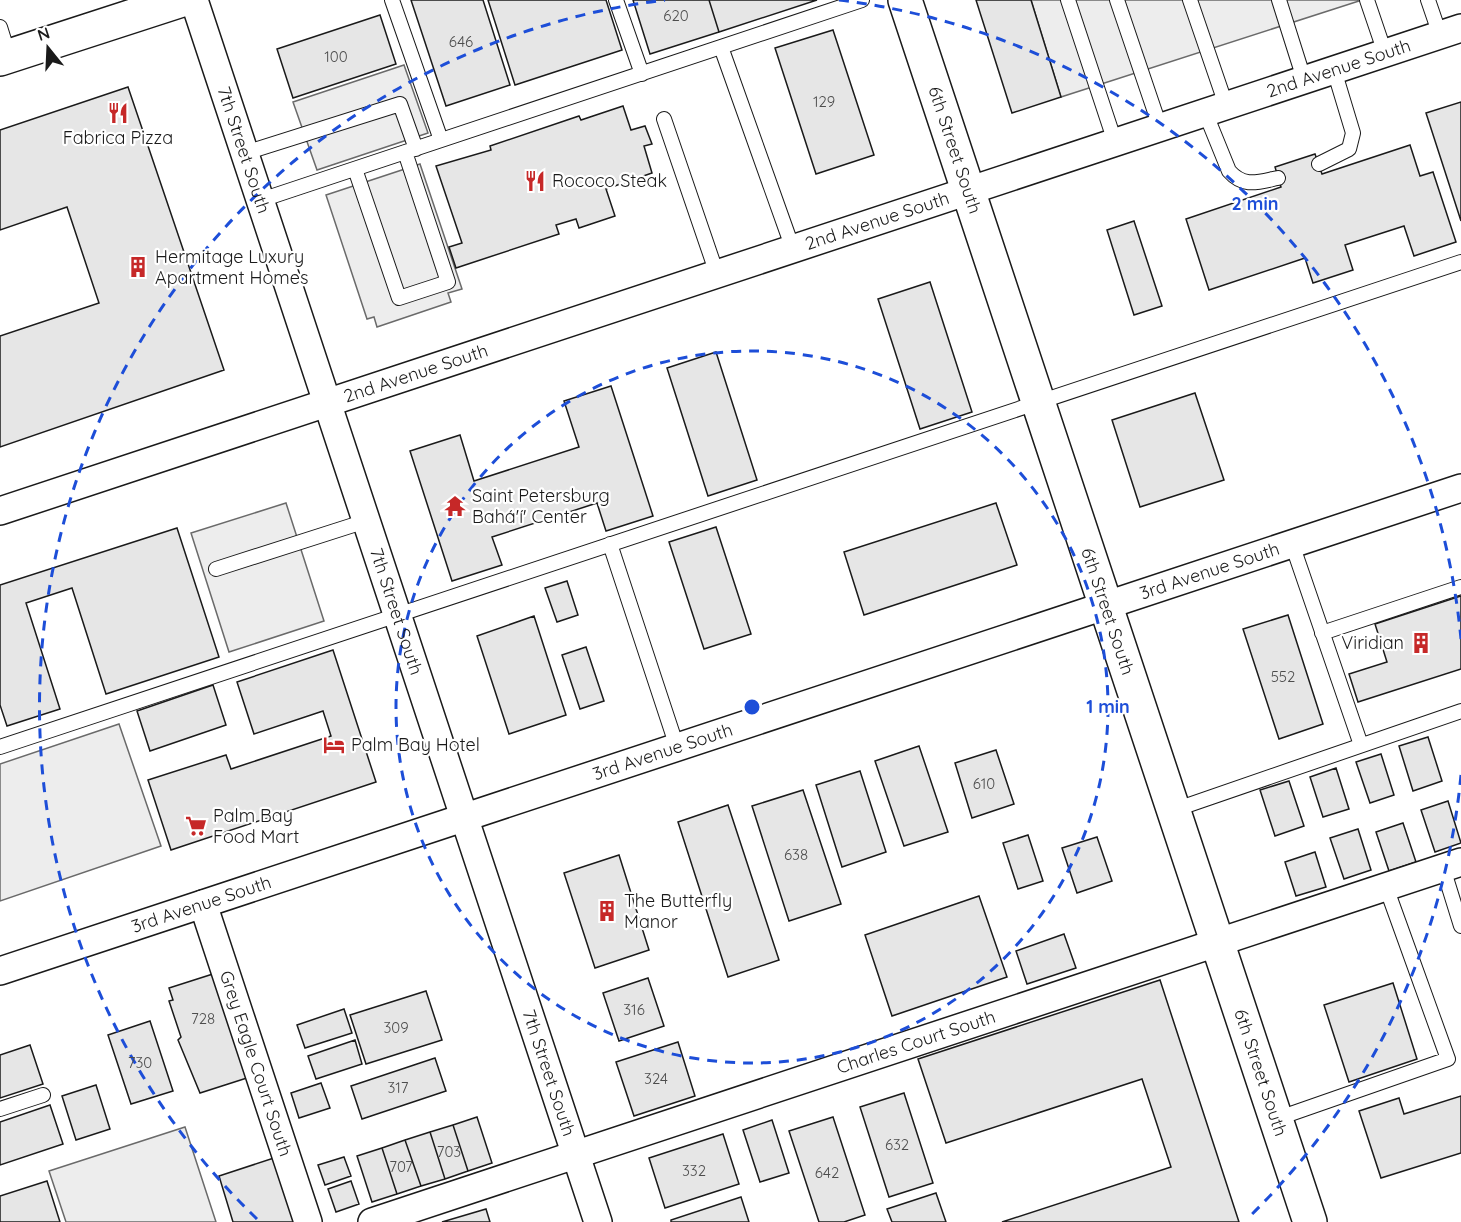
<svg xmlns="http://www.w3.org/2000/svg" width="1461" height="1222" viewBox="0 0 1461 1222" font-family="Quicksand,sans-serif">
<rect width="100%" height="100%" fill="#fff"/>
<path fill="#ededed" stroke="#6a6a6a" stroke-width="1.5" d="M1031,0H1362L1061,97Z
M404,65L428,133L317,170L293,102Z
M420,164L462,289L448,293L451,302L377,327L374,317L367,319L326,195Z
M286,503L324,621L229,652L191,533Z
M119,724L161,846L0,901V764Z
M185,1127L216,1222H66L49,1171Z"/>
<path fill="#e6e6e6" stroke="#1a1a1a" stroke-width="1.5" d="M411,0H483L510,85L446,106Z
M488,0H606L622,50L515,85Z
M633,0H709L719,32L650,54Z
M709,0H817L719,32Z
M976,0H1031L1061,97L1012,113Z
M380,15L396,64L293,98L277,49Z
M833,30L874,155L816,174L775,48Z
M128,87L224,370L0,447V336L99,303L67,207L0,230V130Z
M1461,102V221L1426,113Z
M623,106L631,130L645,126L652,144L644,146L652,173L606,189L615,216L579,228L576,219L556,225L559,234L456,268L449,247L462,243L436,166L491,150L490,146L579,116L581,120Z
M1410,145L1420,176L1433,172L1456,242L1414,256L1404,226L1345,245L1353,270L1313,283L1305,258L1209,290L1186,219L1281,187L1275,167L1315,154L1322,174Z
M1134,221L1162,306L1134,315L1107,230Z
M930,282L972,412L920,429L878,299Z
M716,352L757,480L708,496L667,368Z
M611,386L653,516L606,531L597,503L492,537L502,565L452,581L410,451L460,435L474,481L579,447L564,401Z
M1195,393L1224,480L1140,507L1112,420Z
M996,503L1017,565L864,615L844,552Z
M716,527L751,634L704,649L669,542Z
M177,528L219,657L106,694L72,588L26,603L60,709L7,726L0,705V585Z
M567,581L578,615L557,622L545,588Z
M1461,596V669L1358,702L1349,674L1387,662L1375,624Z
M1288,615L1323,724L1279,739L1243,629Z
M534,616L566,715L509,734L477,636Z
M586,647L604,701L580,709L562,655Z
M333,650L376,782L171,850L148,780L226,755L231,769L331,736L323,711L254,734L237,682Z
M213,685L226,725L150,751L137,711Z
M1428,737L1442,781L1413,791L1399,746Z
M919,746L948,832L904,846L875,761Z
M996,750L1014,804L972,818L955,763Z
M1381,754L1394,795L1370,803L1356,762Z
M1336,768L1349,809L1323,817L1310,777Z
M860,771L886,852L842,867L816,785Z
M1289,781L1304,826L1275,836L1260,790Z
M803,790L841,904L789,921L752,806Z
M1448,801L1461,843L1435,852L1421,810Z
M728,805L779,960L728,977L678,822Z
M1403,823L1416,862L1389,871L1376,832Z
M1358,829L1371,870L1344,879L1330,838Z
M1028,835L1043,881L1018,889L1003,843Z
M1097,837L1112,881L1077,893L1062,848Z
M1315,852L1326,887L1296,896L1285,862Z
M619,855L649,950L595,968L564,873Z
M979,896L1007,977L892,1016L865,935Z
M1064,934L1076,968L1027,984L1016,951Z
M216,973L250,1077L200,1093L178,1040L181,1037L169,1001L173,1000L169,988Z
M648,978L664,1026L619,1041L603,993Z
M1160,980L1239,1222H1002L1171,1167L1142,1079L946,1143L918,1059Z
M1393,983L1417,1059L1349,1082L1324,1005Z
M426,991L442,1040L366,1064L350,1015Z
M344,1009L352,1033L305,1048L297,1025Z
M150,1021L173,1091L131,1104L108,1035Z
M355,1040L362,1064L316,1079L308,1056Z
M678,1042L695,1096L634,1116L616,1062Z
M30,1045L43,1084L0,1098V1055Z
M435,1058L446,1091L362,1119L351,1086Z
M321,1083L330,1108L299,1118L291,1093Z
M96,1085L110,1129L76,1140L62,1096Z
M904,1093L933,1183L889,1197L860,1107Z
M1461,1096V1153L1381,1178L1359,1111L1399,1098L1404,1114Z
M50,1105L63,1144L0,1165V1122Z
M477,1117L492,1163L468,1171L453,1125Z
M833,1117L865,1215L844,1222H819L789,1131Z
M772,1120L789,1173L760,1182L743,1130Z
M453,1125L468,1171L445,1179L430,1132Z
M430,1132L445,1179L421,1186L405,1140Z
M723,1134L739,1184L665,1208L649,1158Z
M405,1140L421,1186L397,1194L382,1148Z
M382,1148L397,1194L372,1202L357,1156Z
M280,1156L301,1222H233L219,1176Z
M344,1157L351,1176L325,1185L318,1165Z
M47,1181L60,1222H0V1196Z
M351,1181L359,1204L336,1212L328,1189Z
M936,1193L946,1222H892L887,1209Z
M741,1197L749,1222H671V1220Z
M486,1209L490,1222H442Z"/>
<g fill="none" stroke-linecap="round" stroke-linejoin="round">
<defs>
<path id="lane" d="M392,0L441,140
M616,0L642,74
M1068,0L1115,142
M1117,0L1160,127
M1190,0L1226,105
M1279,0L1304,79
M1367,0L1385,53
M1428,0L1440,35
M0,27L9,56
M721,47L793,249
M1205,112L1229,171C1244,188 1258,182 1278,178
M664,119L717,274
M245,153L400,104L416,149
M1319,164L1349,149L1353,133L1334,70
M355,169L399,298L448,282L405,152
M261,200L862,0
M610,544L677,747
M1292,544L1361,745
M216,569L366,521
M1322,633L1461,587
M0,747L1461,262
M1174,810L1461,711
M1443,868L1461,926
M0,1109L43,1095
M1276,1119L1448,1059L1386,887"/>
<g id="street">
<path id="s1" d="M194,0L598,1222"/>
<path id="s2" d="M0,511L1461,28"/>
<path id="s3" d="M203,904L308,1222"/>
<path id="s4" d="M0,971L1461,488"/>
<path id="s5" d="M372,1222L1461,862"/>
</g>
<g id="secondary">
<path id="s6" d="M905,0L1310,1222"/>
</g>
<path id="primary" d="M0,59L182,0"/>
</defs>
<use href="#lane" stroke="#1a1a1a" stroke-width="16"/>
<use href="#street" stroke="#1a1a1a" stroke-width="30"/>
<use href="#secondary" stroke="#1a1a1a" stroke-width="36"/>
<use href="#primary" stroke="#1a1a1a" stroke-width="36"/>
<use href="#lane" stroke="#fff" stroke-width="14"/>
<use href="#street" stroke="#fff" stroke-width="27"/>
<use href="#secondary" stroke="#fff" stroke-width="33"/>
<use href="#primary" stroke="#fff" stroke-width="33"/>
</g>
<g fill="none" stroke="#1d4ed8" stroke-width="3" stroke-dasharray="10 8">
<circle cx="752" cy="707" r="356"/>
<path d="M1461 775A712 712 0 0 1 1247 1219M257 1219A712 712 0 0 1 665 0M839 0A712 712 0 0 1 1461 639"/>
</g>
<defs>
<symbol id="restaurant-bare" viewBox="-9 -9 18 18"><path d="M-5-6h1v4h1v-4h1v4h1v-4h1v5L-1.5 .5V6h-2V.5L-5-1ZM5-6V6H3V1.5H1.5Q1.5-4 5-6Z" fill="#c62828" stroke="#fff" stroke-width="2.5" paint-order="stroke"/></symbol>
<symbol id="building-bare" viewBox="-9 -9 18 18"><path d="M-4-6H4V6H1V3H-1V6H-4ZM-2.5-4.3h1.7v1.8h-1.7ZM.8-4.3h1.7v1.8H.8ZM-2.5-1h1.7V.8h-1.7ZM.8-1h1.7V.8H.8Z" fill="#c62828" stroke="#fff" stroke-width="2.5" paint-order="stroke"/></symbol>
<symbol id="temple-bare" viewBox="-9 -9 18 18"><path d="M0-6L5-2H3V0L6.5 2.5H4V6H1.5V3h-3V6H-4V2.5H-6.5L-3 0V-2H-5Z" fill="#c62828" stroke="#fff" stroke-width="2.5" paint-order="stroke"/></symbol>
<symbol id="hotel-bare" viewBox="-9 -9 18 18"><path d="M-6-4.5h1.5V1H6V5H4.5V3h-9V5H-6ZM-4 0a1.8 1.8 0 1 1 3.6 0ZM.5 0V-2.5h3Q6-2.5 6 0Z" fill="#c62828" stroke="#fff" stroke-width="2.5" paint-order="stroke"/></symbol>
<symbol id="supermarket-bare" viewBox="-9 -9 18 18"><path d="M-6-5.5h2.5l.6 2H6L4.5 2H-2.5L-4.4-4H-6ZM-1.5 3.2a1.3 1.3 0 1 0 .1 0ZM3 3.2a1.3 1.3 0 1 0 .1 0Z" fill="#c62828" stroke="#fff" stroke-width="2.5" paint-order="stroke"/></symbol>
</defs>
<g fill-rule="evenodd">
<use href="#restaurant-bare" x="103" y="98" width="30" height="30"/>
<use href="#restaurant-bare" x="520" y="166" width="30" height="30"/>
<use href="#building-bare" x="123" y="252" width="30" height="30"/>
<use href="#temple-bare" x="440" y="491" width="30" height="30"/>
<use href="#building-bare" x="1406" y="628" width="30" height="30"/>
<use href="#hotel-bare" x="319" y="730" width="30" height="30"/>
<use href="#supermarket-bare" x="181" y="811" width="30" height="30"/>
<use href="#building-bare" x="592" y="896" width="30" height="30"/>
</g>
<g text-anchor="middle" stroke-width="4.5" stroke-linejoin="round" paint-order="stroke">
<g font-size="15" fill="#4d4d4d">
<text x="676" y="21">620</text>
<text x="461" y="47">646</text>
<text x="336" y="62">100</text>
<text x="824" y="107">129</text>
<text x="1283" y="682">552</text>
<text x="984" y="789">610</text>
<text x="796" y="860">638</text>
<text x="634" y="1015">316</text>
<text x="203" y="1024">728</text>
<text x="396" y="1033">309</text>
<text x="140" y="1068">730</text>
<text x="656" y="1084">324</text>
<text x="398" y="1093">317</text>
<text x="897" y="1150">632</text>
<text x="449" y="1157">703</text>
<text x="401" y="1172">707</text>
<text x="694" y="1176">332</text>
<text x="827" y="1178">642</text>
</g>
<g font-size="18" fill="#1a1a1a" stroke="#fff">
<text dy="6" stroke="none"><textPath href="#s2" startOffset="1410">2nd Avenue South</textPath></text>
<text dy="6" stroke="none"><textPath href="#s1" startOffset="158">7th Street South</textPath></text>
<text dy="6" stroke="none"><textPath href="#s6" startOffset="158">6th Street South</textPath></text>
<text dy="6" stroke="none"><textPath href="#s2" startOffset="924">2nd Avenue South</textPath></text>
<text dy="6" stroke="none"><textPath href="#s2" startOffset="438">2nd Avenue South</textPath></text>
<text dy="6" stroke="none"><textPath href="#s4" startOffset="1274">3rd Avenue South</textPath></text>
<text dy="6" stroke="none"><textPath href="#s1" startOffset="644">7th Street South</textPath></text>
<text dy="6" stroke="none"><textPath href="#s6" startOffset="644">6th Street South</textPath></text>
<text dy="6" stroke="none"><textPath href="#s4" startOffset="698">3rd Avenue South</textPath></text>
<text dy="6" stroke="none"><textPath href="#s4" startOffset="212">3rd Avenue South</textPath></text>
<text dy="6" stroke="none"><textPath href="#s5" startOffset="573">Charles Court South</textPath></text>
<text dy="6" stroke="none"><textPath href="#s3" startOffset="168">Grey Eagle Court South</textPath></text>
<text dy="6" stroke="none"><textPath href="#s1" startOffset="1130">7th Street South</textPath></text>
<text dy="6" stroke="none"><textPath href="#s6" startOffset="1130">6th Street South</textPath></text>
</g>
<g font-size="18" fill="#1a1a1a" stroke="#fff" text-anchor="start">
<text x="118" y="144" text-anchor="middle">Fabrica Pizza</text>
<text x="552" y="187">Rococo Steak</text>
<text x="155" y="263">Hermitage Luxury<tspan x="155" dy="21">Apartment Homes</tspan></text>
<text x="472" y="502">Saint Petersburg<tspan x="472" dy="21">Bahá'í' Center</tspan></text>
<text x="1404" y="649" text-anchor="end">Viridian</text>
<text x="351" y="751">Palm Bay Hotel</text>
<text x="213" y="822">Palm Bay<tspan x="213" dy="21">Food Mart</tspan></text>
<text x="624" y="907">The Butterfly<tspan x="624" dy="21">Manor</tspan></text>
</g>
</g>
<circle cx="752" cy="707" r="9" fill="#1d4ed8" stroke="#fff" stroke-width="3"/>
<g font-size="18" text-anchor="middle" font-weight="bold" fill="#1d4ed8" stroke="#fff" stroke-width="4.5" stroke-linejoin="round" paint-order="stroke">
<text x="1255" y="210">2 min</text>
<text x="1108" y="713">1 min</text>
</g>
<g transform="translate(48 48) rotate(342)" stroke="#ffffff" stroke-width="4.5" paint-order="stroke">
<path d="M0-4.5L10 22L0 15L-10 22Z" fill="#1a1a1a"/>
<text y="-9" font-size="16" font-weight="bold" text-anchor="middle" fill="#1a1a1a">N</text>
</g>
</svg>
